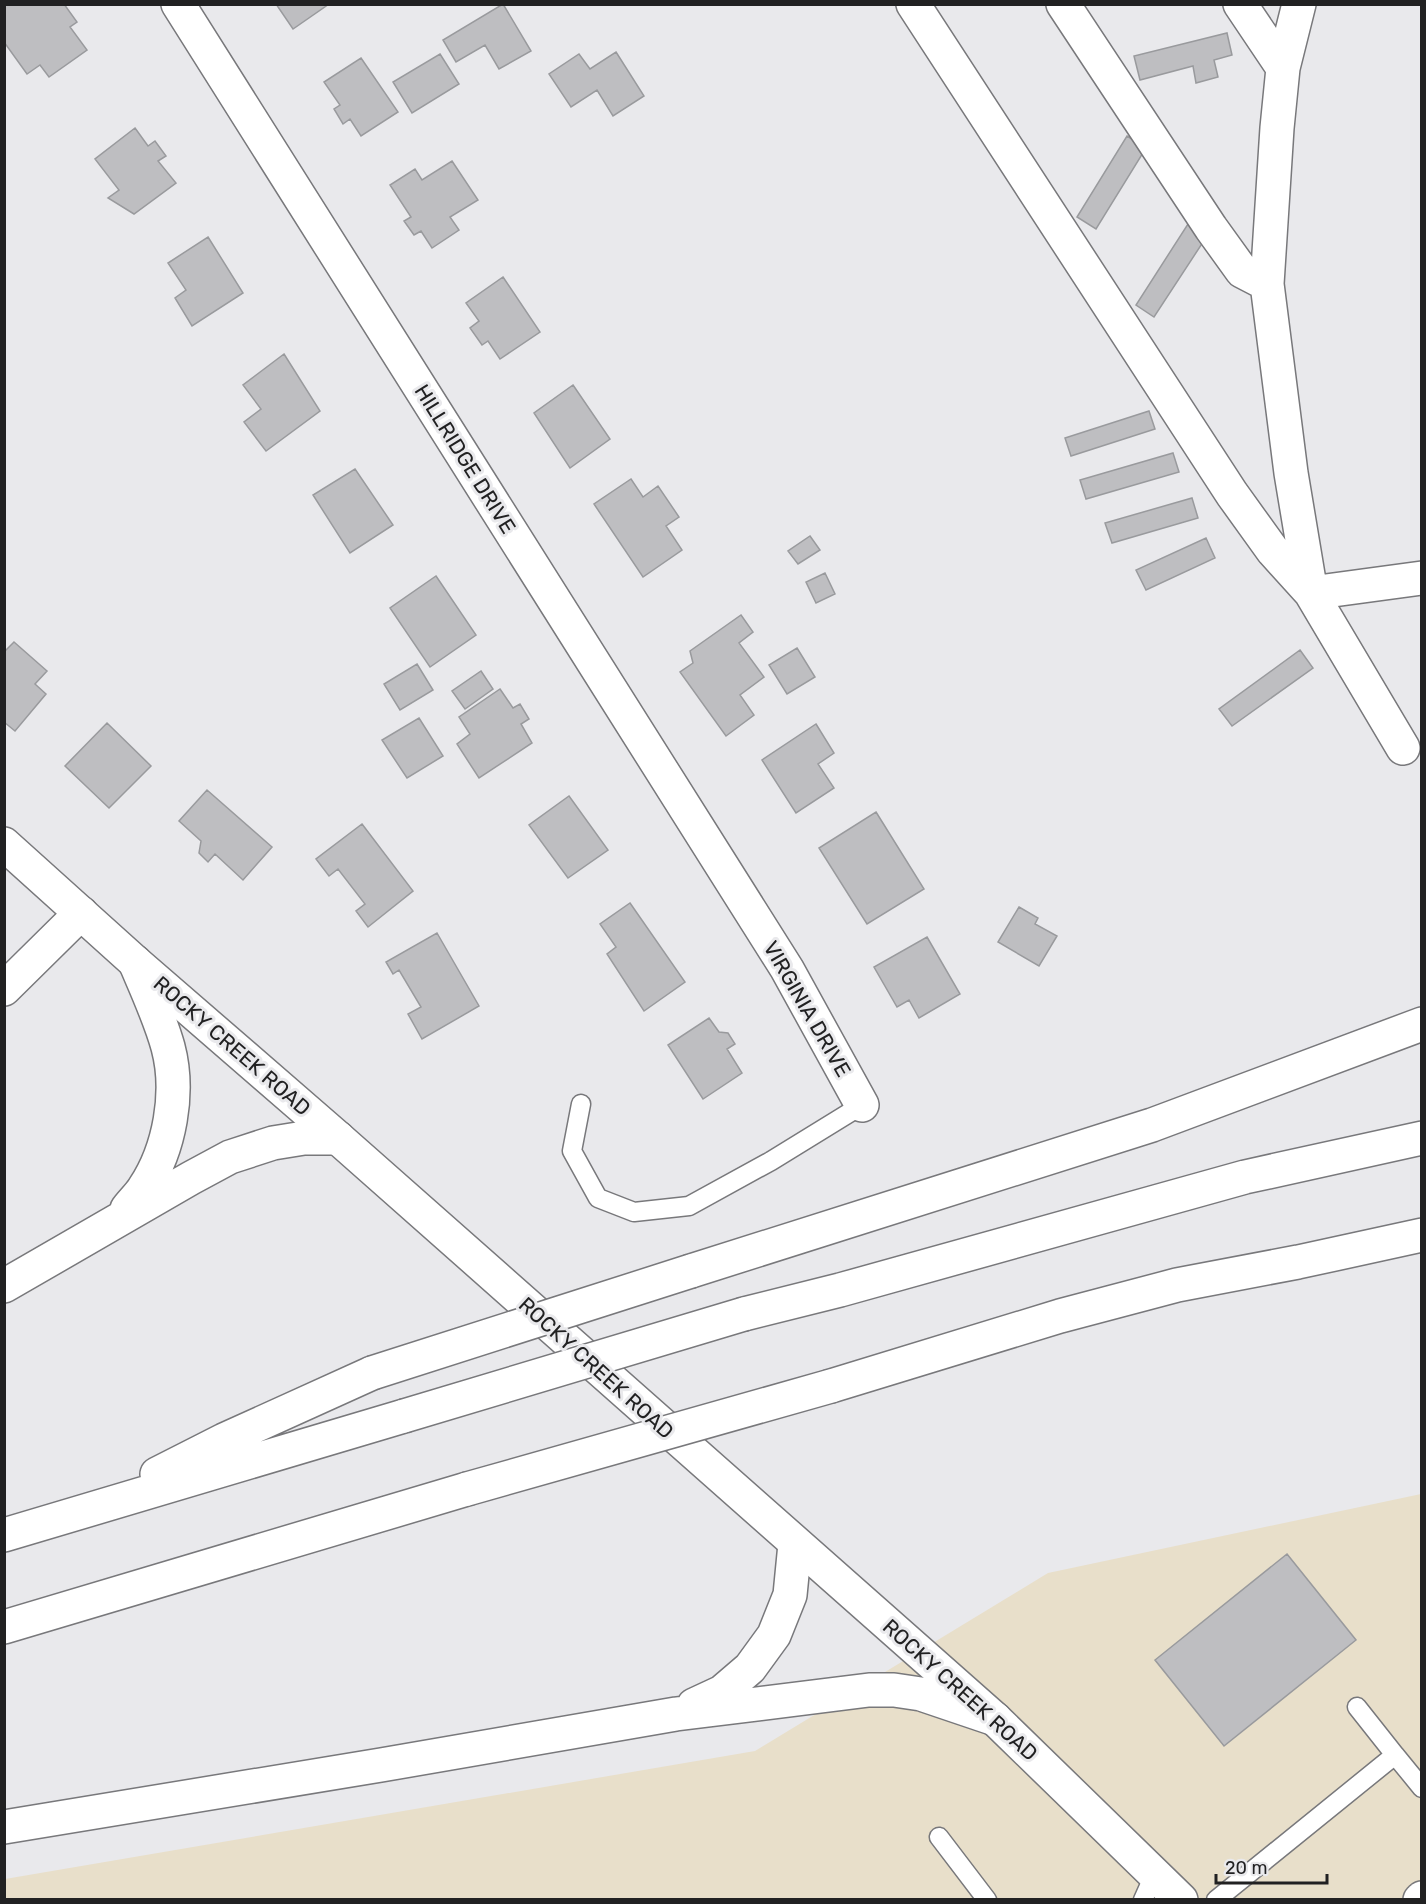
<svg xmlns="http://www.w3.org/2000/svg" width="1426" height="1904" viewBox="0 0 1426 1904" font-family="Rubik,sans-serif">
<rect width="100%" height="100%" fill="#e9e9ec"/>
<path fill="#e8dfca" d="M1421,1494V1899L5,1900V1879L755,1751L1048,1573Z"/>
<path fill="#bebec1" stroke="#999a9d" stroke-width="1.5" d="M4,4H64L77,22L70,27L87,50L49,77L40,65L27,74L4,42Z
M276,4H329L293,29Z
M503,4L531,51L499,69L485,45L456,62L443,40Z
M1227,33L1232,55L1214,60L1218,77L1196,83L1193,66L1140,80L1134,56Z
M616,52L644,96L613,116L597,90L571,107L549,74L579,54L590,69Z
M440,54L459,84L412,113L393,82Z
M361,58L398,112L361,136L350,119L343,124L334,109L340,105L324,82Z
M135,128L148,146L155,141L166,156L158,161L176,183L134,214L108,198L119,190L95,159Z
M1127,136L1146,148L1096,229L1077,217Z
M452,161L478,200L450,217L459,230L432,248L421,231L414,235L404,221L411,217L390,185L415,169L422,180Z
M1188,224L1207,236L1154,317L1136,305Z
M208,237L243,293L192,326L175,298L186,290L168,263Z
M503,277L540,332L500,359L488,341L482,345L470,328L479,321L466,303Z
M284,354L320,411L266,451L244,422L261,409L243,385Z
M573,385L610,439L570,468L534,413Z
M1149,411L1155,429L1071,456L1065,438Z
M1173,453L1179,472L1086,499L1080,480Z
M355,469L393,525L350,553L313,495Z
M631,479L643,497L658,486L679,517L666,526L682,550L643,577L594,504Z
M1192,498L1198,518L1112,543L1105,523Z
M810,536L820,550L798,564L788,551Z
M1206,538L1215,558L1146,590L1136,570Z
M825,573L835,594L816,603L806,582Z
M436,576L476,635L430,667L390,608Z
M741,615L753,632L739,643L764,677L740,695L754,715L726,736L680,672L693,663L690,651Z
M14,642L47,671L35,684L46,694L15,731L4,722V652Z
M797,648L815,677L787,694L769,665Z
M1300,650L1313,668L1232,726L1219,709Z
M417,664L433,690L400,710L384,684Z
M481,671L493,689L465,709L452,691Z
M500,689L513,708L520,704L529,719L521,724L532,743L479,778L457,744L470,734L459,717Z
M419,718L443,756L407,778L382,740Z
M107,723L151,766L109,808L65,766Z
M816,724L834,753L818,764L834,788L796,813L762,760Z
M207,790L272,847L243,880L215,854L208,862L199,853L201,841L179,821Z
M569,796L608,850L568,878L529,825Z
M876,812L924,889L867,924L819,848Z
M362,824L413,891L368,927L356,911L365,904L338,869L329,876L316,859Z
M630,903L685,982L644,1011L607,954L616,947L600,924Z
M1019,907L1038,918L1035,924L1057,936L1039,966L998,942Z
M437,933L479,1006L422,1039L408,1014L421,1007L399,970L393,974L386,962Z
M927,937L960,994L919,1018L909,1000L897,1007L874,967Z
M709,1018L719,1032L728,1033L735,1044L727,1049L742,1073L703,1099L668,1045Z
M1287,1554L1356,1640L1224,1746L1155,1660Z"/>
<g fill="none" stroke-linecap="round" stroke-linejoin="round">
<defs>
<path id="service" d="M581,1104L572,1151L598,1198L634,1212L689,1206L771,1161L862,1105
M1357,1707L1395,1755
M939,1837L987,1900
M1143,1900L1155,1873
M1216,1900L1395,1755L1422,1788"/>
<path id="minor" d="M178,4L787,969L862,1105
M913,4L1232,494L1273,551L1311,593L1403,748
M1063,4L1211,228L1242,271L1267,284
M1240,4L1283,68L1277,128L1267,284L1291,473L1311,593
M1283,68L1299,4
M1311,593L1422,578
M4,989L81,913"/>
<path id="tertiary" d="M4,844L135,962L338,1138L995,1719L1181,1900"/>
<path id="primary" d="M1420,1900L1422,1898"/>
<path id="motorway" d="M127,1209C132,1202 139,1196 144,1188C170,1149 180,1092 168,1047C160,1018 147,990 135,962
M691,1271L1152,1125L1422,1024
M4,1286L191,1178L230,1157L273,1143L304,1138H338
M744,1314L840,1290L1245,1177L1422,1138
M831,1386L1060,1316L1177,1285L1298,1262L1422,1235
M157,1474L224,1440L372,1373
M4,1535L404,1416
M4,1627L467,1489
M694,1705L722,1692L750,1668L774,1635L790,1595L795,1544
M4,1827L381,1765L676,1714L869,1690H894L921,1694L995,1719"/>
</defs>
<use href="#service" stroke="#78787b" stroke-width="21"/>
<use href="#minor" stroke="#78787b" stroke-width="36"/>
<use href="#tertiary" stroke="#78787b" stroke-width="36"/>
<use href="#primary" stroke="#78787b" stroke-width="36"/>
<use href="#motorway" stroke="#78787b" stroke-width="36"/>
<use href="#service" stroke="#fff" stroke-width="18"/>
<use href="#minor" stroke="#fff" stroke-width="33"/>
<use href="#tertiary" stroke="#fff" stroke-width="33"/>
<use href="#primary" stroke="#fff" stroke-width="33"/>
<use href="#motorway" stroke="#fff" stroke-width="33"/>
<defs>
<path id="motorway-bridge" d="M372,1373L691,1271
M404,1416L744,1314
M467,1489L831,1386"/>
</defs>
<use href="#motorway-bridge" stroke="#78787b" stroke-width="36" stroke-linecap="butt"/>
<use href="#motorway-bridge" stroke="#fff" stroke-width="33"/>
</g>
<g text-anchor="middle" stroke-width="6" stroke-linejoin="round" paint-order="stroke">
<g font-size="21" fill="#212122" stroke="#e9e9ec">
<text transform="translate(465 459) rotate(58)" y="7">HILLRIDGE DRIVE</text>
<text transform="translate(807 1009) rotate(60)" y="7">VIRGINIA DRIVE</text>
<text transform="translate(232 1046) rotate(41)" y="7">ROCKY CREEK ROAD</text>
<text transform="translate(596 1368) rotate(42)" y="7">ROCKY CREEK ROAD</text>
<text transform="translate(960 1690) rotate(42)" y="7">ROCKY CREEK ROAD</text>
</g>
</g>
<rect width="1426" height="1904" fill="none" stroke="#212122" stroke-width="12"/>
<path d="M1216 1874v9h111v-9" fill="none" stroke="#212122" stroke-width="3"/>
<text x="1225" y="1874" font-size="18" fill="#212122" stroke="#e9e9ec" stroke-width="4.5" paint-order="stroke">20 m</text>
</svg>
